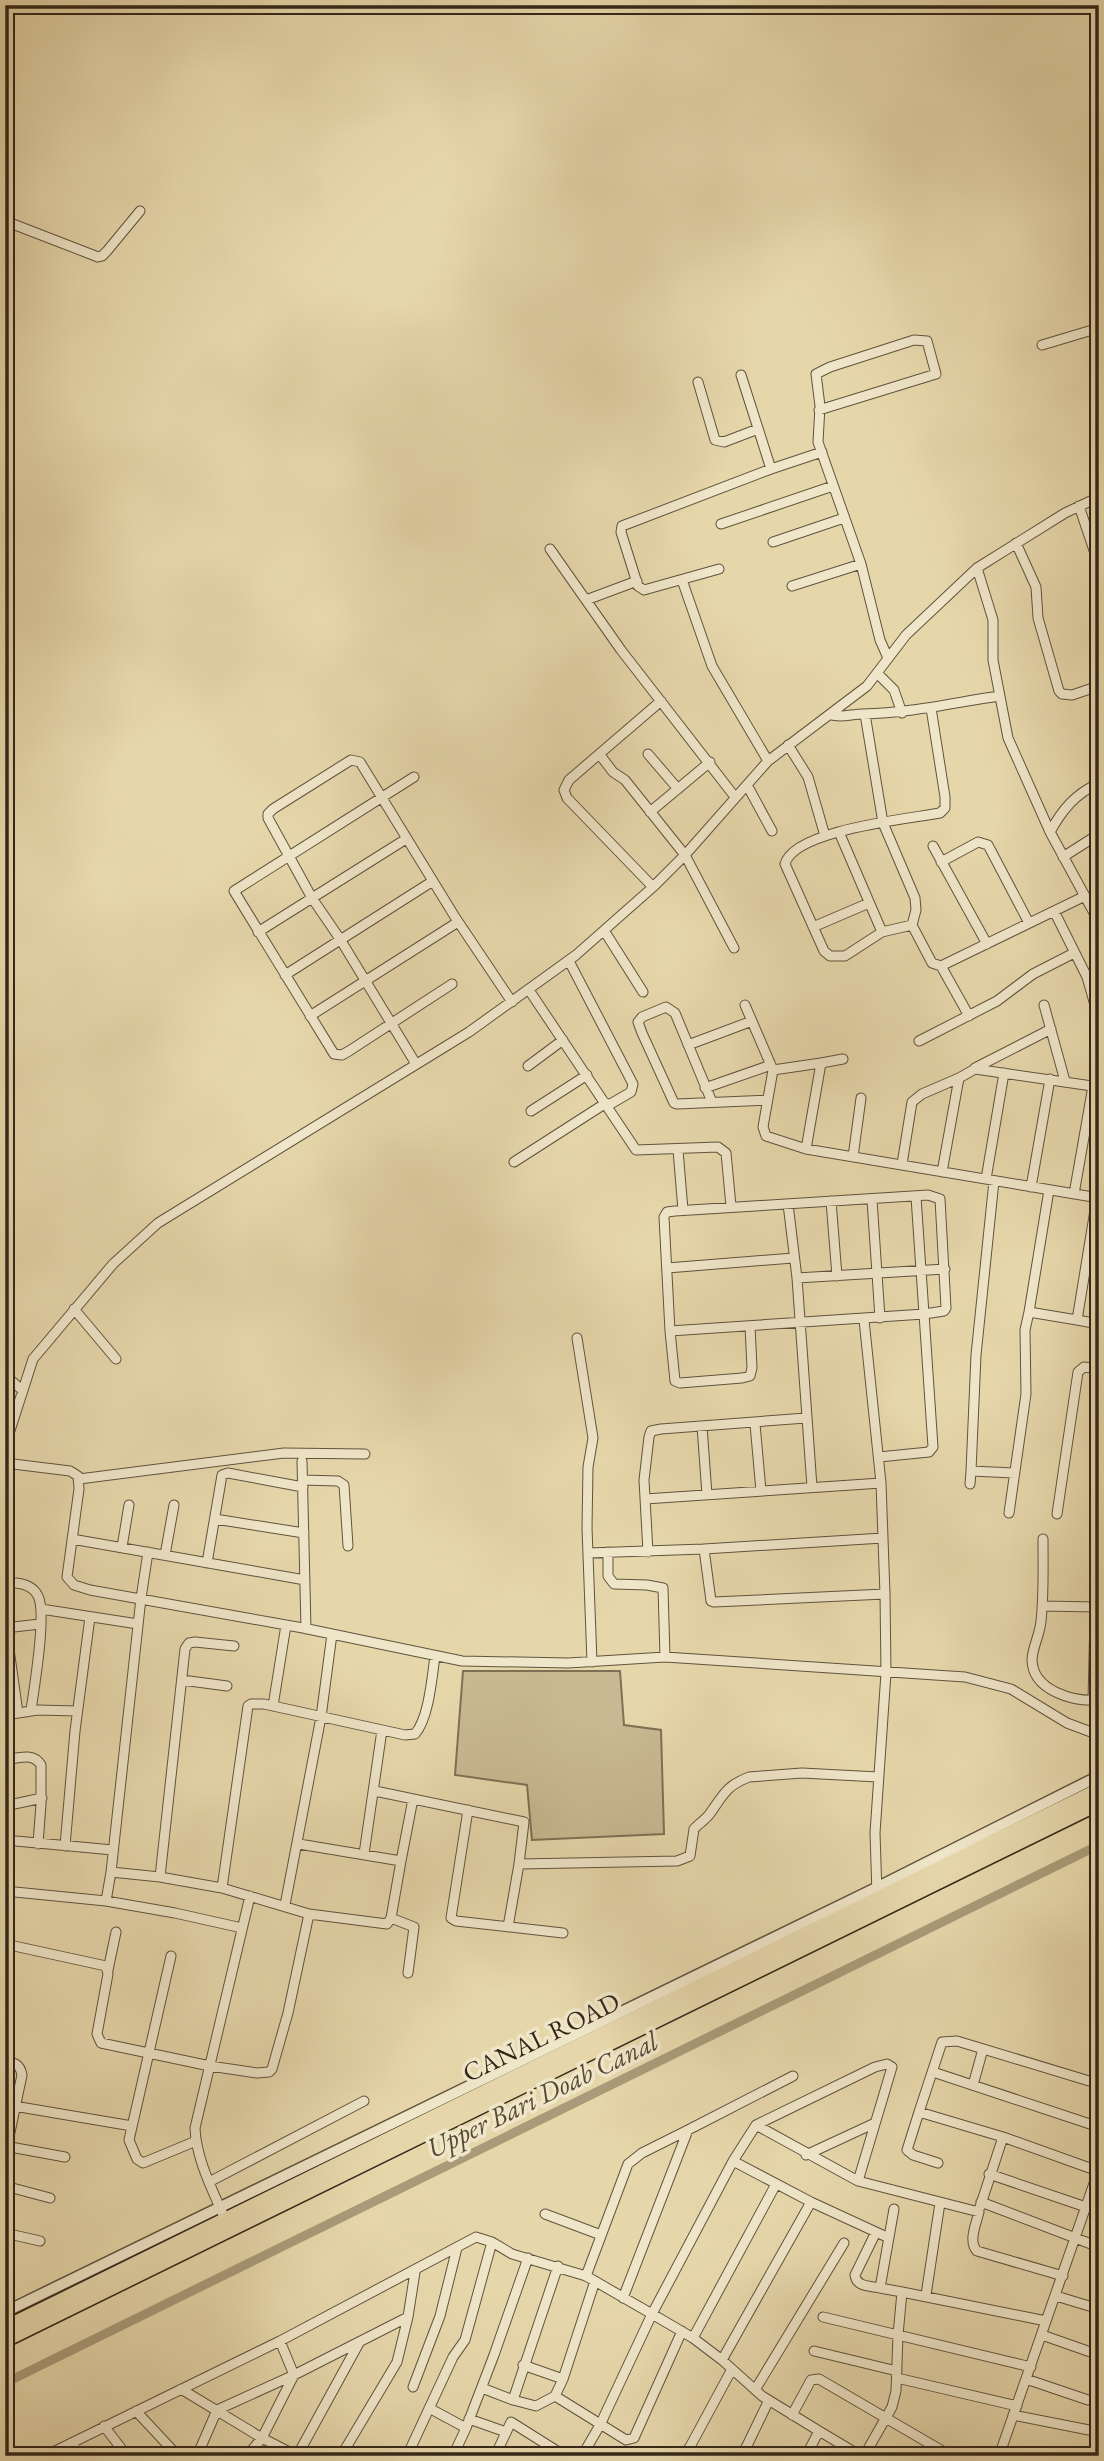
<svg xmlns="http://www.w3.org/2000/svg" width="1104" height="2461" viewBox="0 0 1104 2461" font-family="'EB Garamond',serif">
<rect width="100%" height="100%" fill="#e6d7ab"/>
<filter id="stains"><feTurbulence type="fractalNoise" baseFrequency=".00286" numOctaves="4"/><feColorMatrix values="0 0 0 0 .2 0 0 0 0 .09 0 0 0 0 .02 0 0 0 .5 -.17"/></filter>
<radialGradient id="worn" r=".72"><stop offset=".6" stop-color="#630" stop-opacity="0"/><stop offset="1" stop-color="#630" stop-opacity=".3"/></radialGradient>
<path fill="#c8b992" stroke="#7e7055" stroke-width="2" d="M463,1671H620L624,1725L661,1730L664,1834L532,1840L527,1785L455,1775Z"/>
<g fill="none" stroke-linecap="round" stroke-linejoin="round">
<path stroke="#a99b79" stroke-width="9" d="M5,2383L1099,1845"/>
<defs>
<path id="minor" d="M5,221L98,257L102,256L107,251L140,211
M1042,345L1099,328
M741,375L771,469
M698,382L715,440L724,442L758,429
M819,410L936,374L927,341L914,340L830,367L816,374L820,406L818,442L861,564L880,640L888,658
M1079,506L1099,565
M721,524L833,486
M773,542L844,518
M1016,543L1036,587L1038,618L1059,691L1062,694L1072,695L1099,686
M550,549L621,650L735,797
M977,568L993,620V660L1008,738L1050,832L1099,922
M719,569L644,590L638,586L621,532L622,526L771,469L822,452
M682,580L712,666L768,761
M792,586L861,564
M586,600L637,581
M877,673L894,690L902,713
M865,714L883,823L915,898L916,910L912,925L932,963L941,966L1085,896
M831,715C842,718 852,714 863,714C911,713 952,703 999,696
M788,745L808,777L825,836
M648,754L678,789
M600,755L613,772L625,780L685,855L734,948
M414,777L234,891L334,1054L342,1055L349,1051L452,984
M747,785L772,831
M650,812L710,762
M839,832L882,932
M1050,832C1062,810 1075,794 1099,783
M933,846L987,944
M1063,857L1099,834
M941,862L978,842L988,845L1029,923
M653,887L567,798L564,790L569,780L661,701
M1054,911L1087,977L1099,1019
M912,925L882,932L845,956H830L824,951L785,864C794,830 908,819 940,813L945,808V797L931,708
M813,927L869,903
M258,932L406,839
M605,932L643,992
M569,961L633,1084L631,1092L607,1106
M941,966L969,1016
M285,975L433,881
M529,990L636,1150L718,1147L726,1153L731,1206
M745,1005L773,1070L763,1127L766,1136L806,1149L1099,1198
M1044,1005L1065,1081
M310,1016L458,922
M919,1041L997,1001L1033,974L1074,953
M688,1045L752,1021
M416,1064L340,939L312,898L268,818V814L273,809L351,760L360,762L455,917L512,1002
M528,1066L563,1040
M975,1068L1051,1029
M773,1070L821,1063
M705,1088L771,1065
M712,1102L675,1013L666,1007L642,1017L638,1022L642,1033L674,1103L677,1104L767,1100
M531,1111L587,1075
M806,1149L821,1063L843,1059
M678,1150L683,1210
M853,1157L861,1098
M514,1162L606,1103
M902,1164L912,1102L922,1094L959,1078
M942,1172L959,1078L975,1069L1099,1087
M986,1179L1004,1073
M994,1181L976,1355L971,1471L1014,1473
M1031,1187L1050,1079
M1074,1194L1093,1086
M872,1200L880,1318
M831,1201L837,1276
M788,1204L797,1278L812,1487
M667,1268L793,1258
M797,1278L945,1269
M74,1309L116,1359
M1029,1312L1049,1190
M864,1320L881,1483L885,1594L886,1673L875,1833L877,1894
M1077,1320L1099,1324
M670,1331L675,1381L680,1383L742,1378L750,1376L752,1368L750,1326
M577,1338L593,1438L588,1467L587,1528L592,1662
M5,1375L22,1390
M755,1424L761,1491
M702,1426L707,1495
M5,1446L33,1359L113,1264L158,1223L469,1032L576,955L653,887L685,855L768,761L867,686L906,635L977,568L1065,513L1099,497
M879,1457L929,1452L933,1447L924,1314L944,1311L946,1308L940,1199L928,1195L675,1211L667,1212L664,1217L670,1331L924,1314L916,1197
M302,1461L306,1629
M5,1463L70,1471L78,1476L79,1489L67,1577L74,1585L90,1590L303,1628L462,1661L568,1663L665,1657L965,1677L1011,1689L1067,1723L1099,1735
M79,1479L284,1453L365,1454
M303,1480L338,1481L344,1485L348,1546
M970,1484L971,1471
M645,1499L881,1483
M1009,1513L1026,1394L1025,1330L1029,1312L1077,1320L1097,1198
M1057,1514L1078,1372L1084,1367L1099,1369
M215,1519L304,1533
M72,1539L305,1580
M1043,1539C1043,1566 1044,1594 1041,1621C1040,1634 1033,1646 1032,1659C1032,1691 1074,1702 1099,1700
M122,1547L129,1505
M704,1549L711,1601L714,1602L885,1594
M608,1552V1576L614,1584L647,1585L663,1588L665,1657
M648,1552L644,1480L649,1437L651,1431L661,1429L806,1418
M588,1553L704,1549L883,1538
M165,1555L174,1505
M207,1563L222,1475L228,1473L303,1487
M5,1583C18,1582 32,1584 38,1596C47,1613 34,1689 31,1710
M1042,1606L1097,1607
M41,1609L138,1624
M5,1628L40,1624
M6,1628L18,1713
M182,1680L227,1686
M1093,1701L1097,1531
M273,1706L286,1625
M5,1715L38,1710L77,1711
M5,1760C18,1758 33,1752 41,1765V1804L38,1844
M375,1791L524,1822L519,1864L677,1861L690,1856L694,1829C699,1823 707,1819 711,1812C724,1794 726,1786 749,1777L802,1773L878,1777
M5,1806L42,1798
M468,1810L451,1918L456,1921L563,1933
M5,1840L113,1850
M299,1844L401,1861L413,1799
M65,1846L75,1731L90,1617
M364,1854L382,1730
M401,1861L391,1918L387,1924L309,1914L222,1888L248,1706L251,1704H264L405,1735L415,1734C429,1718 432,1677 435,1656
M111,1872L160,1877L222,1888
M160,1877L185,1649L189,1643L195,1642L234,1646
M5,1891L106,1901L175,1913L242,1928
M106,1901L111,1872L141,1598L148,1552
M285,1905L321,1717L332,1634
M391,1918L414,1927L408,1973
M508,1927L519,1864
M5,1944L106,1966L108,1974L97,2034L101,2043L210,2066L257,2073L269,2072L272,2069L288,2013L309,1914
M171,1956L129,2140L137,2159L143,2163L196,2141
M108,1970L116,1932
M5,2061C15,2063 20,2064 22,2075L5,2156
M933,2072L1099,2127
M973,2085L983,2049
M14,2106L132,2126
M919,2112L907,2150L913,2155L938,2163
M5,2146L65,2157
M806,2155L875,2123
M733,2161L811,2202L889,2238
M1098,2171L1003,2137L919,2112L942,2042L957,2041L1099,2084
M989,2174L1086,2207
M858,2181L979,2212C976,2224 968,2242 977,2251L1063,2276
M209,2182L364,2101
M5,2186L50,2198
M981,2202L1099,2247
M980,2207L1003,2137
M894,2209L880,2288L902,2292
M545,2214L601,2235
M225,2219C213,2191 196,2159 195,2128L250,1896
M876,2232L855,2275C856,2287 871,2286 880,2288
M5,2233L40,2241
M586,2276L628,2164L642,2153L688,2130
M595,2281L563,2379L555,2396L626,2440L634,2438L682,2331
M926,2295L940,2203
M1056,2296L1099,2309
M623,2298L688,2130L793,2076
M823,2317L1031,2367
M1042,2335L1099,2355
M693,2338L776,2184
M814,2351L897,2371
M722,2360L811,2202
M523,2365L563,2379
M897,2378L1017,2406
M1026,2379L1088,2400
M413,2387L440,2316L457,2248
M482,2388L513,2400L558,2266
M181,2389L262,2438L297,2456L359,2343
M755,2390L844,2243
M513,2400L536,2406L555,2396
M429,2408L466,2428L453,2456
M136,2411L178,2456
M792,2415L811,2380L819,2379L951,2456
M1013,2415L1099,2432
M469,2419L506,2432
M104,2426L127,2456
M466,2428L494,2355L528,2258
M71,2443L81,2456
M688,2449L702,2456
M45,2456L280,2341L476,2237L492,2242L512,2254L586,2276L652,2314L733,2161L756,2125L875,2067L887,2064L892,2067L858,2181L756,2125
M197,2456L217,2410L294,2375L280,2341
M247,2456L262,2438L294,2375L408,2317
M341,2456L397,2362L408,2317L415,2272
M407,2456L453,2357L465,2340L492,2242
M495,2456L511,2422L565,2456
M582,2456L600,2425L652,2314L693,2338L722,2360L762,2396L819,2431
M685,2456L732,2369
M742,2456L769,2400
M806,2456L819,2431L861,2456
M864,2456L892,2407L896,2391L898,2335L902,2292L1046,2321
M999,2456L1099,2169
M1093,2456L1099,2439"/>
<path id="tertiary" d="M5,2312L876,1888L1099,1776"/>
<path id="primary" d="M5,2328L1099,1790
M5,2340L1099,1803"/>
</defs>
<use href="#minor" stroke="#60533d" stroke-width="11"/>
<use href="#tertiary" stroke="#60533d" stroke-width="13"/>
<use href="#primary" stroke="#332718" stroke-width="17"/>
<use href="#minor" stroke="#efe5c8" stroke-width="9"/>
<use href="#tertiary" stroke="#efe5c8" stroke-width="10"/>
<use href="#primary" stroke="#e6d7ab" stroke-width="14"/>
</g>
<g text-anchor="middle" stroke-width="7" stroke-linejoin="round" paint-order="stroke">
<g font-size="26" fill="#332718" stroke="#efe5c8">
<text transform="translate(541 2037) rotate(-26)" y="9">CANAL ROAD</text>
</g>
<g font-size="28" font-style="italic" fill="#564a35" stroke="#efe5c8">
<text transform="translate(542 2094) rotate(-26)" y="10">Upper Bari Doab Canal</text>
</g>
</g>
<rect width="1104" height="2461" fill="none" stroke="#e6d7ab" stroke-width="28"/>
<rect x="7" y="7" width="1090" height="2447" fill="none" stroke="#332718" stroke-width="3.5"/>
<rect x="14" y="14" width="1076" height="2433" fill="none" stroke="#332718" stroke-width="2"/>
<rect width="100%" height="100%" filter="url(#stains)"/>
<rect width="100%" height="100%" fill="url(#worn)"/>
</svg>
